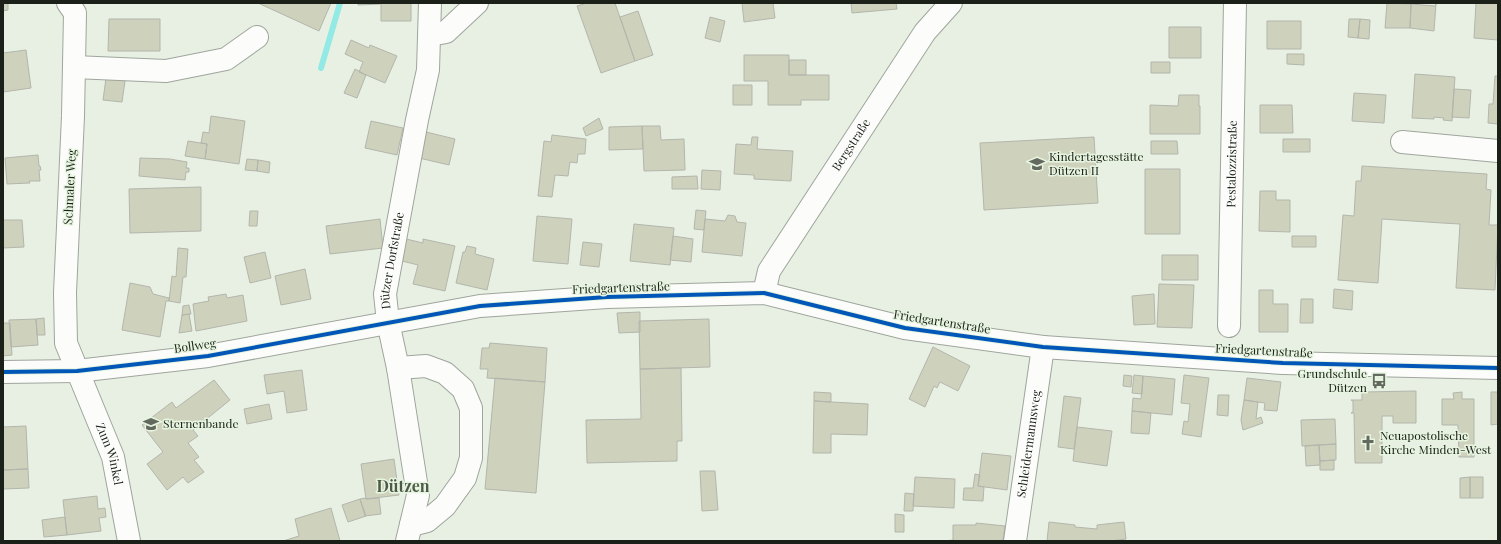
<svg xmlns="http://www.w3.org/2000/svg" width="1501" height="544" viewBox="0 0 1501 544" font-family="'Playfair Display',serif">
<rect width="100%" height="100%" fill="#e8f0e4"/>
<g fill="none" stroke-linecap="round" stroke-linejoin="round">
<path stroke="#93e9e4" stroke-width="6" d="M321,68L340,3"/>
</g>
<path fill="#ced1bb" stroke="#b3b6ac" d="M3,3H8V10L3,11Z
M258,3H331L319,31Z
M358,3H411V21H381V4L358,5Z
M587,3H615L635,61L601,73L577,6Z
M742,3H773L775,18L744,22Z
M851,3H896L897,9L852,13Z
M1387,3L1411,4L1410,28H1385Z
M1476,3H1498V40L1474,38Z
M1411,4L1435,6L1436,4L1434,31L1410,28Z
M638,11L653,55L635,61L620,17Z
M710,17L725,21L720,42L705,38Z
M109,19H160V51H108Z
M1349,19H1360L1358,38L1348,37Z
M1360,19L1370,20L1369,39L1358,38Z
M1267,21H1301V49H1267Z
M1169,27H1201V58H1169Z
M351,40L369,48L370,45L397,56L385,83L359,72L363,62L345,54Z
M26,50L31,88L3,92V53Z
M1287,54H1304V65L1287,64Z
M744,55H789V75H829V100H801V105H768V81H744Z
M789,60H806V75H789Z
M1151,62H1170V73H1151Z
M355,69L366,75L357,98L344,93Z
M1415,74L1455,77L1452,121L1443,120L1444,118L1434,117V119L1412,118Z
M1495,76H1498V124L1488,123L1489,104H1493Z
M106,78L125,81L122,102L103,100Z
M733,85H752V105H733Z
M1454,89L1471,90L1469,118L1452,117Z
M1354,93L1386,95L1384,123L1352,121Z
M1179,95H1199V106H1200V134H1150V105L1178,106Z
M1260,105H1292L1293,133H1260Z
M211,116L245,121L239,164L205,159L207,144L201,143L203,132L209,133Z
M599,118L603,129L586,136L583,128Z
M371,121L403,128L397,155L365,148Z
M642,126H660L661,140L684,139L685,170L644,171Z
M642,126L643,149L609,150V127Z
M426,132L455,139L449,165L419,158Z
M552,135L586,139L585,154H578L577,163L570,162L568,176L555,175L552,197L538,196L544,141L551,142Z
M752,137H758L757,149L793,151L791,181L754,179V175L734,174L736,144L751,145Z
M1094,137L1098,203L984,210L980,143Z
M1283,139H1310V152H1283Z
M188,141L207,144L205,159L185,156Z
M1151,141H1177L1178,154H1151Z
M38,155L39,166H40L41,170H39L40,181H29L30,183L7,184L5,158Z
M140,158L170,159L187,162L186,168H189V172H186L185,180L139,176Z
M247,159L258,160L257,171L245,170Z
M258,160L270,162L269,173L257,171Z
M1362,166L1487,174L1486,189L1491,190L1489,225H1498L1495,290L1456,288L1460,224L1442,223L1382,219L1378,283L1338,280L1343,215L1354,216L1356,181H1361Z
M1145,169H1180V234H1145Z
M702,170L721,171L720,190L701,189Z
M697,176L698,189H672V177Z
M201,187V231L130,233L129,189Z
M1260,191H1276V200H1290V232L1259,231Z
M696,210L706,211L704,230L694,229Z
M250,211H258L257,226H249Z
M728,215L735,216L737,222L746,223L742,256L702,252L705,219L725,221Z
M537,216L572,219L568,264L533,261Z
M380,219L383,248L330,254L326,226Z
M3,220H22L24,247L3,248Z
M634,224L674,228L670,265L630,261Z
M673,236L693,239L691,262L670,260Z
M1292,236H1316V247H1292Z
M402,238L423,243V239L455,246L445,291L413,284L418,265L398,260Z
M583,242L602,244L599,267L580,265Z
M467,246L476,248L475,254L494,259L487,290L456,283L463,252H465Z
M178,248L188,249L186,277H183L180,303L169,301L172,276L176,277Z
M265,252L271,278L250,283L244,257Z
M1162,255H1198V280H1162Z
M305,269L311,299L281,305L275,276Z
M130,283L150,287L153,294L169,298V301H166L160,337L122,330Z
M1159,284L1194,285L1192,328L1157,327Z
M1334,289L1353,291L1352,310L1333,308Z
M1259,290H1273V304H1288V332H1259Z
M226,294L227,298L243,295L247,321L196,331L193,304L209,301L208,297Z
M1154,294L1155,324L1134,325L1132,296Z
M1301,299H1313V323H1300Z
M189,305L191,314L182,315L183,306Z
M640,312V332L619,333L617,313Z
M189,314L192,331L179,333L182,315Z
M44,318L45,335H37L36,319Z
M36,319L38,345L11,347L9,320Z
M709,319L710,367L640,369L639,321Z
M3,323H10L12,355L3,356Z
M490,343L547,348L545,382L487,378L488,369H480L482,348H489Z
M933,347L970,366L958,391L940,382L937,388L934,386L925,407L909,399Z
M681,368L682,441H677V461L587,463L586,420L641,419L640,369Z
M302,370L307,410L287,413L284,391L267,394L264,375Z
M1124,375L1132,376L1131,387L1123,386Z
M1134,375L1143,376L1142,394L1132,393Z
M1184,375L1209,378L1201,437L1182,434L1184,421L1188,422L1190,404L1181,403Z
M1143,376L1175,379L1172,415L1132,411L1133,398L1141,399Z
M495,378L545,382L536,493L485,489Z
M1247,378L1281,382L1277,411L1264,410L1265,403L1244,400Z
M214,380L230,400L193,430L198,436L188,443L199,457L194,460L204,472L188,483L183,477L167,490L147,464L163,452L142,425L172,402L176,408Z
M1416,391V423H1393V416H1382V463H1355L1354,413H1351L1353,412V401L1351,400H1362V392Z
M814,392L831,393V402L814,401Z
M1462,392V399H1474V457H1459L1458,425H1442V399H1454L1453,393Z
M1491,392H1498V424L1491,425Z
M1218,395H1229L1228,416L1217,415Z
M1064,396L1081,398L1074,449L1058,447Z
M1244,400L1258,402L1256,419L1261,417L1263,423L1243,430L1241,420Z
M814,401L868,404L867,435L831,434V453H813Z
M269,404L272,419L247,424L244,409Z
M1132,411L1151,413L1149,434L1131,433Z
M1335,419L1336,444L1302,446L1301,420Z
M26,426L28,469L3,470V427Z
M1077,427L1112,431L1107,466L1073,461Z
M1336,444V460L1320,461L1319,445Z
M1319,445L1320,465L1306,466L1305,446Z
M982,453L1011,456L1007,490L978,486Z
M394,459L399,495L366,499L361,464Z
M1334,460V470H1320V461Z
M28,469L29,488L3,489V470Z
M700,471H715L718,510L702,511Z
M975,474L980,475L978,486L984,487L983,501L963,500L964,488H973Z
M915,477L955,479L954,508L913,506Z
M1470,477V498H1460V478Z
M1470,477H1483V498H1470Z
M905,493L914,494L913,511H904Z
M97,496L98,509L105,508L106,517L99,518L101,531L67,535L63,500Z
M365,498L366,499L379,498L381,514L365,516L360,499Z
M360,499L366,516L348,522L342,505Z
M331,508L340,541H283L299,536L295,519Z
M895,514L904,515V532H895Z
M65,517L67,535L44,537L42,520Z
M1049,522L1075,525V527L1097,529V525L1124,522L1126,539L1110,541H1047Z
M976,523L1005,526L1003,541H945L953,540V525H976Z"/>
<g fill="none" stroke-linecap="round" stroke-linejoin="round">
<defs>
<g id="minor">
<path id="s1" d="M68,3L75,13L73,116L65,293L66,343L113,457L129,541"/>
<path d="M430,35L446,32L477,3"/>
<path d="M74,67L166,71L226,59L257,37"/>
<path d="M1402,142L1498,151"/>
<path id="s2" d="M764,293L769,271L925,32L951,3"/>
<path id="s3" d="M1229,326L1235,3"/>
<path d="M398,368L426,366L445,373L463,389L471,408V458L465,478L445,506L427,521L411,525"/>
<path d="M3,372L77,371L208,356L480,306L607,297L764,293L905,328L1043,347L1283,363L1498,368"/>
<path id="s4" d="M407,541L418,495L398,368L388,322L385,294L417,120L428,70L430,3"/>
<path id="s5" d="M1015,541L1043,347"/>
</g>
</defs>
<use href="#minor" stroke="#9fa59c" stroke-width="24"/>
<use href="#minor" stroke="#fcfdfb" stroke-width="22"/>
<defs>
<path id="cycleway" d="M3,372L77,371L208,356L480,306L607,297L764,293L905,328L1043,347L1283,363L1498,368"/>
</defs>
<use href="#cycleway" stroke="#e6f4e0" stroke-width="6"/>
<use href="#cycleway" stroke="#0057b8" stroke-width="4"/>
</g>
<defs>
<symbol id="school-bare" viewBox="-9 -9 18 18"><path d="M0-5L7-2L0 1L-7-2ZM-4 1L0 2.5L4 1V4Q0 6-4 4Z" fill="#63695f" stroke="#e6f4e0" stroke-width="2.5" paint-order="stroke"/></symbol>
<symbol id="bus-bare" viewBox="-9 -9 18 18"><path d="M-5-6H5V4H4V6H2V4H-2V6H-4V4H-5ZM-3.5-4V0h7V-4ZM-3.5 1.2v1.5H-2V1.2ZM2 1.2v1.5H3.5V1.2Z" fill="#63695f" stroke="#e6f4e0" stroke-width="2.5" paint-order="stroke"/></symbol>
<symbol id="church-bare" viewBox="-9 -9 18 18"><path d="M-1.2-6h2.4v3.5h3.3v2.4h-3.3V6h-2.4V-.1h-3.3v-2.4h3.3Z" fill="#63695f" stroke="#e6f4e0" stroke-width="2.5" paint-order="stroke"/></symbol>
</defs>
<g fill-rule="evenodd">
<use href="#school-bare" x="1026" y="153" width="22" height="22"/>
<use href="#bus-bare" x="1368" y="370" width="22" height="22"/>
<use href="#school-bare" x="140" y="413" width="22" height="22"/>
<use href="#church-bare" x="1357" y="432" width="22" height="22"/>
</g>
<g text-anchor="middle" stroke-width="3" stroke-linejoin="round" paint-order="stroke">
<g font-size="12" fill="#1b2018" stroke="#e6f4e0">
<text dy="4" stroke="none"><textPath href="#s2" startOffset="173">Bergstraße</textPath></text>
<text dy="4" stroke="none"><textPath href="#s3" startOffset="162">Pestalozzistraße</textPath></text>
<text transform="translate(70 187) rotate(-87)" y="4">Schmaler Weg</text>
<text dy="4" stroke="none"><textPath href="#s4" startOffset="285">Dützer Dorfstraße</textPath></text>
<text transform="translate(621 288) rotate(-2)" y="4">Friedgartenstraße</text>
<text transform="translate(942 322) rotate(9)" y="4">Friedgartenstraße</text>
<text transform="translate(195 346) rotate(-8)" y="4">Bollweg</text>
<text transform="translate(1264 351) rotate(3)" y="4">Friedgartenstraße</text>
<text dy="4" stroke="none"><textPath href="#s5" startOffset="98">Schleidermannsweg</textPath></text>
<text dy="4" stroke="none"><textPath href="#s1" startOffset="462">Zum Winkel</textPath></text>
</g>
<g font-size="12" fill="#1b2018" stroke="#e6f4e0" text-anchor="start">
<text x="1049" y="161">Kindertagesstätte<tspan x="1049" dy="14">Dützen II</tspan></text>
<text x="1367" y="378" text-anchor="end">Grundschule<tspan x="1367" dy="14">Dützen</tspan></text>
<text x="163" y="428">Sternenbande</text>
<text x="1380" y="440">Neuapostolische<tspan x="1380" dy="14">Kirche Minden-West</tspan></text>
</g>
<g font-size="16" font-weight="bold" fill="#4e5a48" stroke="#e6f4e0">
<text x="403" y="492">Dützen</text>
</g>
</g>
<rect width="1501" height="544" fill="none" stroke="#1b2018" stroke-width="8"/>
</svg>
